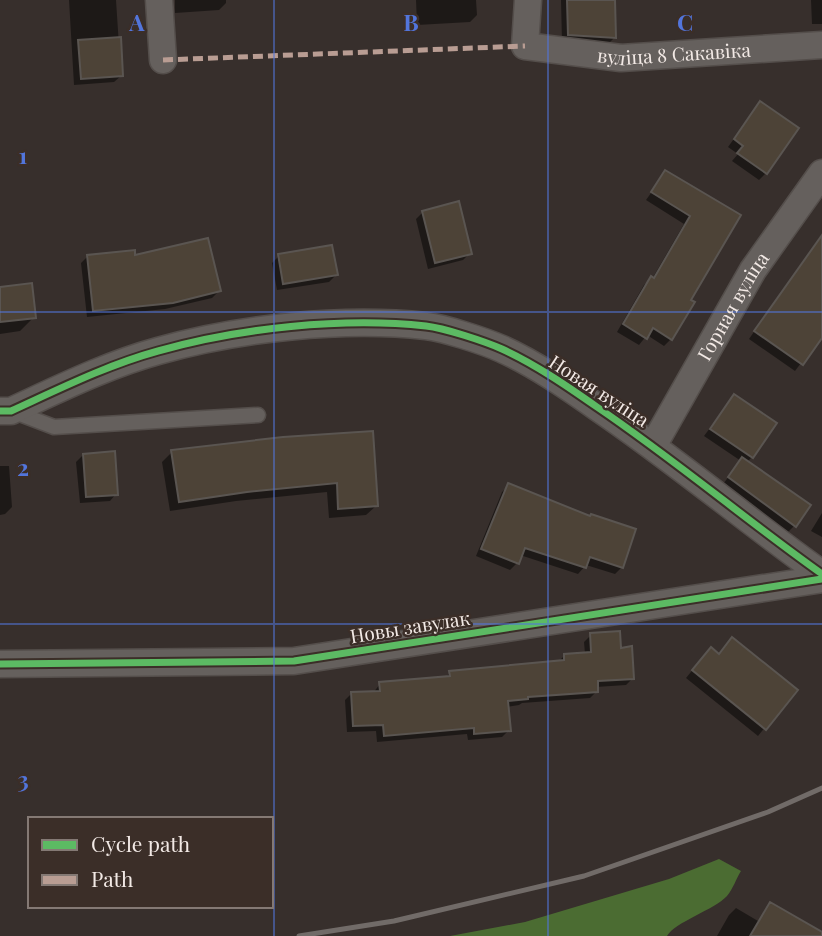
<svg xmlns="http://www.w3.org/2000/svg" width="822" height="936" viewBox="0 0 822 936" font-family="'Playfair Display',serif">
<rect width="100%" height="100%" fill="#372f2c"/>
<path fill="#4b6c32" d="M719,859L741,871C736,879 733,889 727,896C714,910 675,922 667,936H450L525,922L669,879Z"/>
<path fill="#0007" d="M69,0H116L121,76L114,82L74,85Z
M175,0H226V3L219,10L175,13Z
M416,0H476L477,15L470,22L417,25Z
M561,0H614V38L607,45L562,42Z
M811,0H822V24H812Z
M760,103L766,173L759,180L732,161L738,154L728,147Z
M666,172L738,215L689,301L671,339L664,346L647,335L639,345L617,332L644,285L652,279L684,224L646,200Z
M423,212L470,253L463,260L428,269L416,219Z
M822,234V335L795,371L749,339Z
M88,256L134,257L219,291L212,298L165,309L87,317L81,263Z
M279,256L336,275L329,282L277,290L272,263Z
M0,288L34,317L20,331L0,334Z
M734,396L752,457L746,463L795,525L788,532L723,484L741,461L704,436Z
M283,438L376,506L366,515L329,518L327,492L236,501L170,511L162,462L172,452Z
M83,455L116,494L110,501L80,503L76,462Z
M0,466H9L12,507L5,514L0,515Z
M509,485L622,567L615,574L586,565L578,574L520,555L517,563L510,570L476,556L502,492Z
M822,513V537L811,531Z
M591,635L620,649L633,678L626,685L596,687L597,691L590,698L522,703L519,705L506,707L509,730L502,737L468,740L467,734L377,742L376,731L347,732L345,700L352,693H373L380,684L445,678L450,673L558,662L564,656L585,654L584,642Z
M704,656H718L795,690L758,736L686,678Z
M770,904L803,936H717L729,915L736,908L758,921Z"/>
<path fill="#4d4337" stroke="#5a5551" stroke-width="2" d="M567,0H615L616,38L568,35Z
M121,37L123,76L81,79L78,40Z
M760,101L799,128L767,174L737,153L743,146L734,139Z
M665,170L741,215L691,300L695,302L672,340L653,328L647,339L623,324L651,276L654,278L690,216L651,192Z
M459,201L472,254L435,263L422,211Z
M822,235V338L803,365L754,331Z
M208,238L221,291L173,303L93,311L87,255L135,250V255Z
M332,245L338,275L283,284L278,254Z
M32,283L36,318L0,322V287Z
M734,394L777,423L753,458L710,429Z
M373,431L378,506L338,509L337,483L247,492L179,502L171,450L283,437Z
M115,451L118,495L86,497L83,454Z
M742,457L811,505L796,527L728,477Z
M508,483L590,516L591,514L636,529L623,568L590,557L586,568L525,548L519,564L481,549Z
M620,631L621,648L632,646L634,679L598,681V692L528,697V699L508,701L511,731L474,734V728L384,736L383,725L353,726L351,692L380,691L379,682L450,676L449,671L564,660V654L591,652L590,633Z
M732,637L798,690L766,730L692,670L711,647L719,654Z
M770,902L822,932V936H750Z"/>
<g fill="none" stroke-linecap="round" stroke-linejoin="round">
<defs>
<path id="service" d="M12,411L54,427L258,415"/>
<g id="minor">
<path d="M159,0L163,60"/>
<path id="s1" d="M528,0L525,46L621,58L822,45"/>
<path d="M0,411H11C59,389 107,365 158,351C239,328 342,317 426,326C444,328 484,341 502,349C535,364 567,386 597,407C674,459 746,520 822,574"/>
<path id="s2" d="M653,446L753,270L822,173"/>
<path d="M0,664L294,661L822,579"/>
</g>
</defs>
<use href="#service" stroke="#544e4b" stroke-width="17"/>
<use href="#minor" stroke="#544e4b" stroke-width="29"/>
<use href="#service" stroke="#65605d" stroke-width="14"/>
<use href="#minor" stroke="#65605d" stroke-width="26"/>
<path stroke="#716b68" stroke-width="5" d="M299,936L394,921L584,876L768,812L822,788"/>
<path stroke="#b99d93" stroke-width="5" stroke-dasharray="10 5" stroke-linecap="butt" d="M163,60L525,46"/>
<defs>
<path id="cycleway" d="M0,411H11C59,389 107,365 158,351C239,328 342,317 426,326C444,328 484,341 502,349C535,364 567,386 597,407C674,459 746,520 822,574
M0,664L294,661L822,579"/>
</defs>
<use href="#cycleway" stroke="#3b2e28" stroke-width="11"/>
<use href="#cycleway" stroke="#5cba63" stroke-width="7"/>
</g>
<path fill="none" stroke="#5275db" stroke-width="2" stroke-opacity="0.55" d="M274,0V936M548,0V936M0,312H822M0,624H822"/>
<g text-anchor="middle" stroke-width="5" stroke-linejoin="round" paint-order="stroke">
<g font-size="19" fill="#f2e9e5" stroke="#3b2e28">
<text dy="7" stroke="none"><textPath href="#s1" startOffset="196">вуліца 8 Сакавіка</textPath></text>
<text dy="7" stroke="none"><textPath href="#s2" startOffset="161">Горная вуліца</textPath></text>
<text transform="translate(599 391) rotate(33)" y="7">Новая вуліца</text>
<text transform="translate(410 627) rotate(-9)" y="7">Новы завулак</text>
</g>
</g>
<g font-size="23" text-anchor="middle" font-weight="bold" fill="#5275db" stroke="#3b2e28" stroke-width="5" stroke-linejoin="round" paint-order="stroke">
<text x="137" y="31">A</text>
<text x="411" y="31">B</text>
<text x="685" y="31">C</text>
<text x="23" y="164">1</text>
<text x="23" y="476">2</text>
<text x="23" y="788">3</text>
</g>
<rect x="28" y="817" width="245" height="91" fill="#3b2e28" stroke="#847974" stroke-width="2"/>
<rect x="42" y="840" width="35" height="10" fill="#5cba63" stroke="#847974" stroke-width="2"/>
<text x="91" y="852" font-size="21" fill="#f2e9e5">Cycle path</text>
<rect x="42" y="875" width="35" height="10" fill="#b99d93" stroke="#847974" stroke-width="2"/>
<text x="91" y="887" font-size="21" fill="#f2e9e5">Path</text>
</svg>
